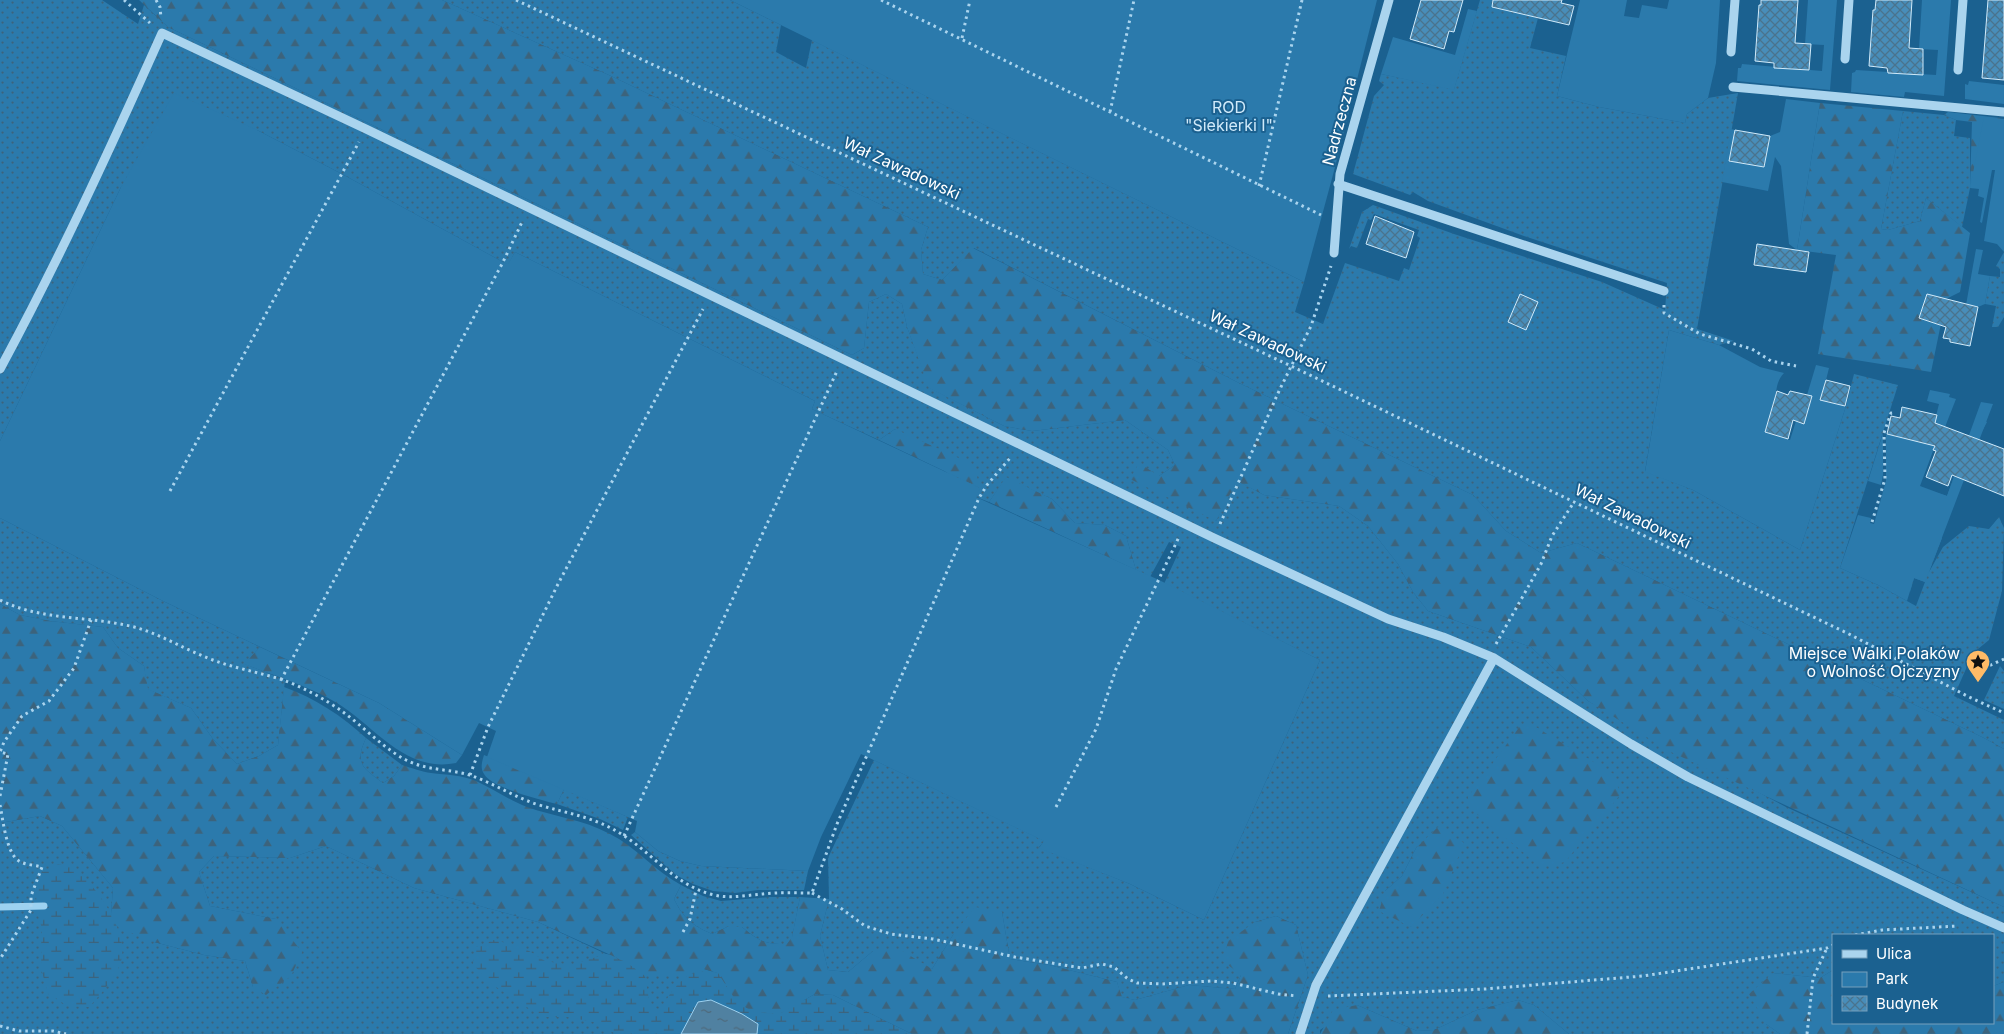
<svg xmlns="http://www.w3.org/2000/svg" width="2004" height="1034" viewBox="0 0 2004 1034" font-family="Inter,sans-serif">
<defs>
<pattern id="grass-dots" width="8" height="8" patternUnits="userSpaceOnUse" patternTransform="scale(1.25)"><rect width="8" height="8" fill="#2b7aac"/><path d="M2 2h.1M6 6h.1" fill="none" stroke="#3c637c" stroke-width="1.8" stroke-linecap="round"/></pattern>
<pattern id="forest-firs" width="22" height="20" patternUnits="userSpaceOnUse" patternTransform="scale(1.25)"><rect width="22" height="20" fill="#2b7aac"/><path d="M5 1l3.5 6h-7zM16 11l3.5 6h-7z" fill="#3c637c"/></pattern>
<pattern id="wetland-marsh" width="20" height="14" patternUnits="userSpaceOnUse" patternTransform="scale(1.25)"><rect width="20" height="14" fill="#2b7aac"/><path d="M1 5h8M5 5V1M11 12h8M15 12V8" fill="none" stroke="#3c637c"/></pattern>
<pattern id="water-ripples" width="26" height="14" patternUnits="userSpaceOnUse" patternTransform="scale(1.25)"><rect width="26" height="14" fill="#5081a1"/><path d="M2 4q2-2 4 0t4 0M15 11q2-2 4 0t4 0" fill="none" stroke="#4e697b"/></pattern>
<pattern id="building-cross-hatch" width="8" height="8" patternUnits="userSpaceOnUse" patternTransform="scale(1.25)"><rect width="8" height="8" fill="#488db9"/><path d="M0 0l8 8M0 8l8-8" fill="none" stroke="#4a738d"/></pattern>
</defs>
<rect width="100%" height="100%" fill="#1b6190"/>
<path fill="url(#grass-dots)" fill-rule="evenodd" d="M0,0H102L138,24L144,5L168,27L852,355L864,348L869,302L886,294L902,304L907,327L930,388L1004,426L1032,431L1125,420L1168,450L1175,465L1159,476L1216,521L1236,480L1264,495L1339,506L1368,526L1398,564L1413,592L1428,611L1531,647L1588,701L1786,807L2004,907V982L1993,986V935H1833V970L1820,978L1773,973L1766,1024L1780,1034H1569L1534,1005L1518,1000L1477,1010L1434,1030L1417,1031L1357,1005L1320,1030V1034H1288L1308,975L1296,925L1276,916L1255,922L1241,975L1235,989L1189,985L1135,1000L1121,997L1117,982L1049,965L1010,959L1002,912L953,935L932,969L873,951L848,972L828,970L820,936L829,899L828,858L874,760L1045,841L1039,847L1130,884L1204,920L1320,660L1164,584L1181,547L1169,542L1150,577L1136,570L1126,536L1105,525L1075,523L1052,499L1006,478L989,502L976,497L895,429L879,440L818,412L812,409L815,401L515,252L508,265L503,262L342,174L257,130L121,187L0,441ZM1416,848L1411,927L1385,891L1402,876Z
M442,0H730L781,25L776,52L806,68L812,40L1304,282L1295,312L1323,324L1345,263L1399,281L1404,268L1409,270L1420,238L1417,236L1419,230L1374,214L1371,220L1368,219L1357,248L1351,246L1349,249L1362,212L1373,205L1454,234L1602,282L1665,310L1667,283L1527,237L1428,201L1413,192L1410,195L1353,174L1374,96L1384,85L1379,81L1381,74L1454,89L1480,0H1521L1518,13L1538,18L1530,48L1566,56L1557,96L1599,107L1685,123L1687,114L1708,98L1738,93L1697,329L1734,341L1719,345L1669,330L1645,471L1693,490L1800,550L1846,406L1854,374L1898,385L1840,568L1878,585L1916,606L1925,582L1914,578L1910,592L1919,487L1947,496L1958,466L1962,467L1976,418L1987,422L1937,517L1942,538L1929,572L1943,547L1969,526L1989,529L1999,517L2004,528L2002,591L1989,640L1973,653L1954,696L2004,720V749L1984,738L1577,543L1541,553L1506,531L1473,495L1241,384L974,248L942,280L923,274L921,250L928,227L611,76Z
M1903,111L1944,115L1956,120L1954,136L1970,138V188L1962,227L1926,198L1920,221L1888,230L1881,229Z
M2004,252V317L1998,327H1992L1996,306L1985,304L1990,276L2000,277V269L1996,266Z
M0,518L163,601L260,647L245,664L285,680L278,745L259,756L237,764L213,739L191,708L147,689L144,666L118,648L103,627L50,621L20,615L0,604Z
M2000,666L2004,671V709L1984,700Z
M366,738L402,765L394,776L383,783C363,768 354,764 366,738Z
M564,789L628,817L623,830L600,819L557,804Z
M40,816L62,826L113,888L111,914L154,942L204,955L245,961L253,987L276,919L210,906L199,872L214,856L290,858L326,846L414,888L538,922L606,954L704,969L912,1034H0V823Z
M635,832L658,851L680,861L701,866L808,871L804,890H758L735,893L713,891L693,884L676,875L631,835Z
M681,885L703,896L721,901L770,897H800L792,938L787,944C764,944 759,941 742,927H727L712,934C692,925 684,919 674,899Z"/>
<path fill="url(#forest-firs)" d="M139,0H442L611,76L928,227L921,250L923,274L942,280L973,248L1241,384L1473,495L1506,531L1541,553L1577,543L1984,738L2004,749V907L1671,752L1588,701L1531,647L1428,611L1413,592L1398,564L1368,526L1339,506L1264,495L1237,481L1216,521L1130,479L1139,463L1159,476L1175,465L1168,450L1125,420L1032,431L1004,426L929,388L907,327L902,304L886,294L869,302L864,348L852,355L168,27Z
M1820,103L1903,111L1881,229L1888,230L1920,221L1926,198L1970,233L1960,292L1946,299L1931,372L1818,354L1836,255L1797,250Z
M1948,112L2000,118L1991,153L1970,188L1972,122L1956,120L1944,115Z
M895,429L974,465L980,488L879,440Z
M1006,477L1052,499L1075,523L1105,525L1126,536L1136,570L989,502Z
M0,604L20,615L50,621L103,627L118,648L144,666L148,689L191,708L213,739L237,764L259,756L278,745L284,687C315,698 342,716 366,738C354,764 363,768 383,783L394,776L402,765C412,768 422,772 431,773C447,775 461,775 476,781C493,789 509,800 527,807C555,817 582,819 610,834C636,847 655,871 681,885L674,899C684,919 692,925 712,934L727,927H742C759,941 764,944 787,944L792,937L800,897L829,899L820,936L828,970L848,972L873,951L899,949L932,969L953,935L975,907L1002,912L1010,959L1049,965L1117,982L1122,997L1135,1000L1189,985L1235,989L1241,975L1223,961L1228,941L1255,922L1276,916L1296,925L1308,975L1288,1034H912L833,995L815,994L779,1014L755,1012L738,1004L717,973L704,969L684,976H645L626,962L538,922L414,888L326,846L290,858L214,856L199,872L210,906L276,919L302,952L291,976L266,995L253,987L245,961L204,955L154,942L119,928L111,914L113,888L62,826L40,816L0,823Z
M260,647L379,703L462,755L456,763C405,773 376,727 337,703C309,686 275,676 244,664Z
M1520,726H1534L1615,775L1620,795L1565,862L1541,867L1471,809L1468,797Z
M484,755L564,789L557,804C541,800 492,788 484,774C480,768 482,762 484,755Z
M1438,827L1464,843L1443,894L1411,927L1379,911L1385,891L1402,876L1416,848Z
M1833,970V1023H1993V986L2004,982V1034H1780L1766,1024L1749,994L1773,973L1820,978Z
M1518,1000L1534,1005L1569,1034H1320L1333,1010L1357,1005L1417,1031L1434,1030L1477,1010Z"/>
<path fill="url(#wetland-marsh)" d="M58,864C63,865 71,866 76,870C97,888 125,926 122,956C121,972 100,995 89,1007L68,1006L48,994L41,968L42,929L35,904L36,889L42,873Z
M493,940L521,946L545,961L571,965L606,954L626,962L645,976L650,1005L660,1010C675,986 686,965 718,973L738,1004L755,1012L779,1014L815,994L833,995L912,1034H616L594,1022L567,1017H542L490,983L473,964L476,947Z"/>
<path fill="#2b7aac" d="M730,0H1377L1334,171L1304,282Z
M1580,0H1627L1624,16L1639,18L1642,5L1667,9L1669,0H1720L1716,63L1708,98L1687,114L1685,123L1599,107L1557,96Z
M1808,0H1837L1830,90L1737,81L1738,68H1741L1742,64L1822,71L1824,45L1805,44Z
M1922,0H1951L1944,96L1905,92L1904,97L1851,92L1852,73L1855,72L1856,70L1936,75L1938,50L1919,49Z
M1468,9L1477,11L1454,90L1381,74L1393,37L1455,55Z
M1969,81L2004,85V104L1965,99V84L1968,85Z
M174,93L257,130L342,174L503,262L508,264L515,252L815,401L812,409L980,488L976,497L1159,580L1320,660L1204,920L1130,884L1039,848L1044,841L861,754L821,837L808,871L701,866L680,861L658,851L635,832L637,821L487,757L496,731L479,723L462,755L379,703L163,601L0,518V441L121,187Z
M1786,99L1820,103L1797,250L1789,244L1781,166L1775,157L1768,191L1722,182L1731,129L1735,130L1730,161L1764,167L1770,136L1780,132Z
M1984,117L2004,119V252L1997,244L1984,241L1995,170H1992L1982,223L1980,222L1984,198L1978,196L1979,189L1970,188Z
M1976,249L1983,250L1978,274L1990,276L1985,304L1978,307L1966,305Z
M1669,330L1719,345L1760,367L1784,373C1776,382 1777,388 1775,400C1772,410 1768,421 1765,432L1790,440L1796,421L1804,423L1812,397L1807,395L1816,365L1829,368L1821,400L1846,406L1800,550L1693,490L1645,472Z
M1930,390L1950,394L1949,397L1956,399L1945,427H1942L1920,486L1947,496L1981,402L1993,404L1925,582L1914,578L1907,601L1878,585L1840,568L1858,515L1871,518L1870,523L1874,524L1886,481V434L1929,444L1939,404L1927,401Z
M1883,433V475L1881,485L1868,481Z"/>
<path fill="url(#water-ripples)" stroke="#9dd1f0" d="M711,1000L742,1014L758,1024L757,1034H681L698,1002Z"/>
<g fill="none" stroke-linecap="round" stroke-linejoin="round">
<path stroke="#9dd1f0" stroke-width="7" d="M0,907L44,906"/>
</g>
<path fill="url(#building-cross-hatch)" stroke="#d0eafa" d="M1421,0H1463L1454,32L1449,31L1444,49L1410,39Z
M1493,0H1562L1561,3L1574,6L1569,25L1492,7Z
M1761,0H1798L1795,43L1811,44L1809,70L1774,68V63L1755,61L1759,5H1761Z
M1876,0H1912L1909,48L1923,49V75L1888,73L1887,68L1869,66L1873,10H1875Z
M1988,0H2004V80L1982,78Z
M1735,130L1770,136L1764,167L1729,161Z
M1375,216L1414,232L1406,258L1366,244Z
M1757,244L1809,252L1806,272L1754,265Z
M1520,294L1538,302L1526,330L1508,322Z
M1927,294L1978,307L1970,346L1950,342V339L1943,338L1946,327L1919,318Z
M1826,380L1850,386L1845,406L1820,400Z
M1777,391L1788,395L1790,391L1812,396L1804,424L1793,420L1788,439L1765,432Z
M1902,407L1937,415L1935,423L2004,449V496L1952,475L1948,486L1926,477L1936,451L1933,450L1935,446L1887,434L1891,416L1900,418Z"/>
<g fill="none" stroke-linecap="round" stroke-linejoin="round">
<path stroke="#aad4ee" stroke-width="3" stroke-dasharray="2.5 4" stroke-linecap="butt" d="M124,0L150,23
M156,0L160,7L161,18
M516,0L1291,366L1851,635L1969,697L2004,713
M881,0L1321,215
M962,38L970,0
M1110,112L1134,0
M1259,186L1302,0
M1664,305V313L1700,334L1752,349L1771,361L1796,366
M170,491L359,142
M1872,522L1885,479L1884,433L1891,413L1895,414
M1220,524L1279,391L1311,326L1331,266
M0,600C40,620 83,616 125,625C153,630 178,646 203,656C228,667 254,671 280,679C301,686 325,699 343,712C364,727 383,748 406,760C425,770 447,769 466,774C490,781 512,796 536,804C568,814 593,816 623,835C654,855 676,886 714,895C731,899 747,895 763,894C779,892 796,893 812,893L837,824L979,498L987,485L1011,457
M1496,644L1541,564L1552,536L1574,502
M1984,668L2004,659
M281,680L503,262L523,220
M470,775L488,727L558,584L703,309
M0,796L8,754L0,752L4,742L22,716L49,701L74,668L91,620
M0,805C3,819 6,853 19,861C25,865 35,865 42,867L31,896V910L0,959
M1056,807L1096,729L1116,669L1179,537
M624,836L837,371
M812,893L842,909L865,926L891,934L933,939L1015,957L1082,968L1102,964L1114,967L1128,979L1137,983L1162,984L1211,981L1233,983L1278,994L1297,996
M683,932L690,919L696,890
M1855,935L1882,930L1958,926
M1328,996L1485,989L1643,976L1827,948L1833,945
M0,1026L19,1031H53L66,1034
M1807,1034L1813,978L1827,948"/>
<path stroke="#aad4ee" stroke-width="9" d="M1731,52L1735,0
M1845,59L1849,0
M1958,70L1963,0
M1733,87L2004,112
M1338,184L1664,291
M1334,253L1340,174L1389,0
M0,369C59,260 111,147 162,33L366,129L1214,538L1388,619L1443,637L1494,658L1631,744L1688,777L1963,910L2004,928
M1300,1034L1316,985L1494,658"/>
</g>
<defs>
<symbol id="sight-pin" viewBox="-11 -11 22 30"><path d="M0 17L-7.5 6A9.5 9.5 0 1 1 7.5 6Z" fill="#ffbb67" stroke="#1b6190"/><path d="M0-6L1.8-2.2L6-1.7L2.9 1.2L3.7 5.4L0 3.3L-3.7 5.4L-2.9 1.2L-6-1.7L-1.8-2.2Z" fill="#111"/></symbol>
</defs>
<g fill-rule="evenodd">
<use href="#sight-pin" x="1964" y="648" width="28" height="38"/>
</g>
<g text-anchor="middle" stroke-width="4" stroke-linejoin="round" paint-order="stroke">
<g font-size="16" fill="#d0eafa" stroke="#1b6190">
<text x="1229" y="113">ROD<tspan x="1229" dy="18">"Siekierki I"</tspan></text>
</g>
<g font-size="16" fill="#fff" stroke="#1b6190">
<text transform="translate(1339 121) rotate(-75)" y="6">Nadrzeczna</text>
<text transform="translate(902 168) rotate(25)" y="6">Wał Zawadowski</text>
<text transform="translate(1268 341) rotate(25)" y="6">Wał Zawadowski</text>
<text transform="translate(1633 516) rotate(26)" y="6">Wał Zawadowski</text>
</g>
<g font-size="16" fill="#fff" stroke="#1b6190" text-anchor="end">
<text x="1960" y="659">Miejsce Walki Polaków<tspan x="1960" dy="18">o Wolność Ojczyzny</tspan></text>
</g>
</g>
<rect x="1832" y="934" width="162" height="90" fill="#1b6190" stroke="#76a0bc"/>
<rect x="1842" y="950" width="25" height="8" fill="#aad4ee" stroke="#76a0bc"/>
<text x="1876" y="959" font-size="15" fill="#ffffff">Ulica</text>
<rect x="1842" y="972" width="25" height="15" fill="#2b7aac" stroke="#76a0bc"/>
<text x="1876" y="984" font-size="15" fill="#ffffff">Park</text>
<rect x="1842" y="996" width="25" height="15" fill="url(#building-cross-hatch)" stroke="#76a0bc"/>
<text x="1876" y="1009" font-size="15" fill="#ffffff">Budynek</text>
</svg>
